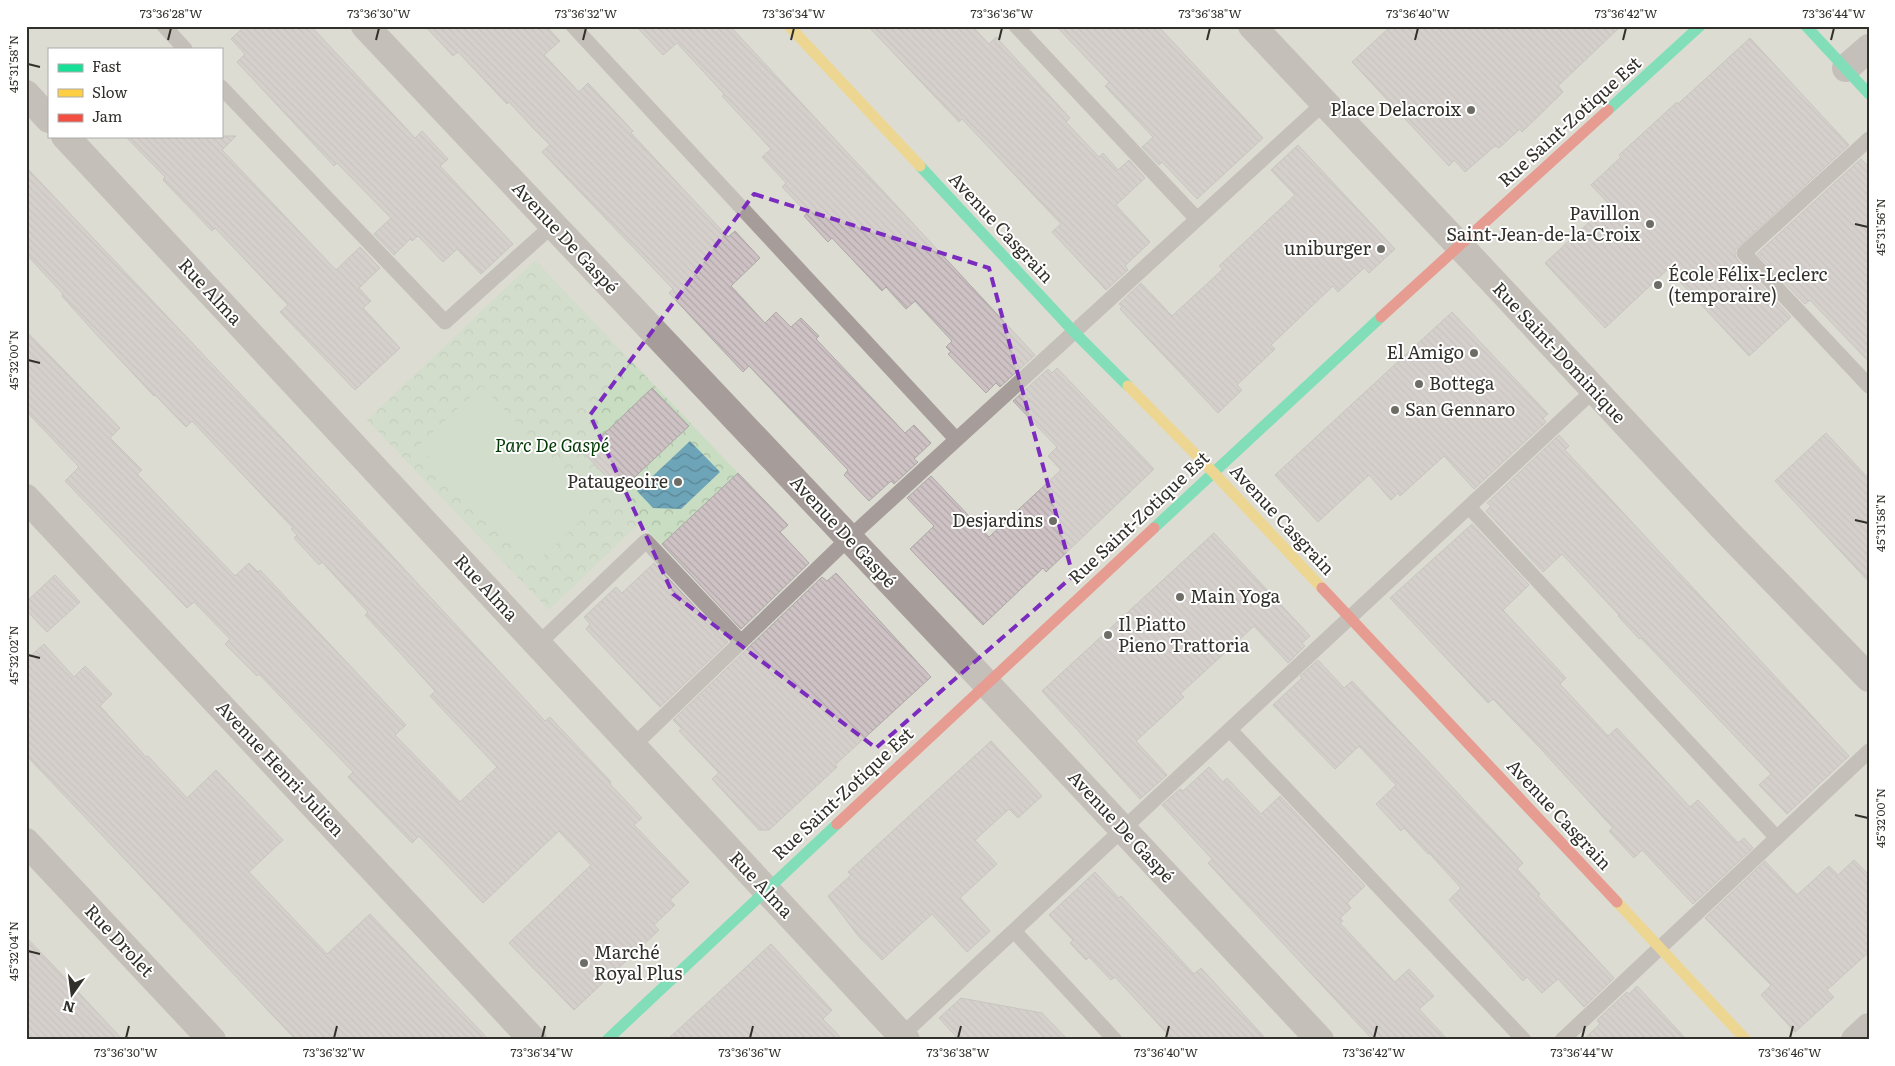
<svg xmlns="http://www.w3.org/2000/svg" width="1895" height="1066" viewBox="0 0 1895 1066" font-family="Literata,serif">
<defs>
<pattern id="forest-crowns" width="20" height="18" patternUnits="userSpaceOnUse" patternTransform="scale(1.25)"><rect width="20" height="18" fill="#c8ddc1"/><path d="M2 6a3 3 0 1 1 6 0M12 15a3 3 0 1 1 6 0" fill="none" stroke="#acbea6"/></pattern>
<pattern id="water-waves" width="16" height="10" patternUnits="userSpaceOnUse" patternTransform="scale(1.25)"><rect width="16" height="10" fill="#6ea4b8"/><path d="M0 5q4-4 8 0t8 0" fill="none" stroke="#5b8696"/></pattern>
<pattern id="building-back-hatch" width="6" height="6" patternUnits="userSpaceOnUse" patternTransform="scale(1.25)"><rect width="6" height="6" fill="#cec2c5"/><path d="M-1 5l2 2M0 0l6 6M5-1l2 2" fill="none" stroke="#b1a7a9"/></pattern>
</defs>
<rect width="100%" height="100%" fill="#dddcd3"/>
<path fill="url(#forest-crowns)" d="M535,260L738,473L662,545L640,523L549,610L367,420Z"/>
<path fill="#c8ddc1" d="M482,386L596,506L533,566L418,446Z"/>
<path fill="url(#water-waves)" d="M690,441L720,472L681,509L653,508L637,491Z"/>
<path fill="url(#building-back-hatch)" stroke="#aca9a6" d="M245,26H311L415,138L422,131L448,159L440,166L513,244L481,274L457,249L443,262L418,236L412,241L410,239L394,255L374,234L391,218L337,163L334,166L237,62L245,54L231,39Z
M425,26H546L560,41L544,55L579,92L588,83L633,131L631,133L728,237L735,231L760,258L731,286L765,323L776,312L791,327L801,318L819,336L816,339L905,433L914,425L931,443L914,459L918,462L894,484L891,481L869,501L844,475L848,470L749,366L743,372L669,293L673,289L542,152L550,145L533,128L509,102L507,104L458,52L453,56Z
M636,26H730L1035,355L1000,387L996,383L986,393L948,354L951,352L946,347L952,341L915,301L906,309L886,287L882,291L832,238L828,242L804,216L807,213L782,187L786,183L762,157L771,149L722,96L724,94L677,43L663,55Z
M868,26H972L989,44L996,37L1070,118L1066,122L1099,157L1103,153L1118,170L1129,160L1145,178L1116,205L1150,242L1125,266L1128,270L1106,290L1052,232L1061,224L962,119L959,122Z
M1056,26H1158L1263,138L1197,199L1162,162L1159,165L1142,147L1153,137L1105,86L1109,82Z
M1391,26H1621L1558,86L1563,92L1522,132L1520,129L1499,148L1495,146L1465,172L1454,160L1449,166L1352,62Z
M1750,38L1849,145L1735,250V255L1737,259L1791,317L1749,356L1668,269L1605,328L1545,263L1609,204L1591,185L1621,157L1619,155L1677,102L1678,104Z
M125,136H236L222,150L336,270L360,247L380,268L359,288L371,301L363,308L400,348L355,390L280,312L288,305L215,228L212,231L163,180L165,177Z
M1298,145L1395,249L1369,273L1364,268L1338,292L1333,286L1271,345L1275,349L1237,385L1242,390L1218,413L1120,309L1122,307L1119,304L1141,283L1172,316L1223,269L1219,266L1295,195L1271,170Z
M1861,159L1869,167V362L1810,300L1805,304L1757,254Z
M26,167L332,491L545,721L550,717L611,782L610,784L642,818L634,825L689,882L670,900L675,905L654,925L659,930L574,1010L509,943L591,865L559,831L483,903L419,836L412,843L348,777L353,772L259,674L257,676L225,644L230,639L194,602L187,608L65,481L79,467L26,411V331L120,428L110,438L142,470L137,474L235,576L249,563L258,572L260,570L406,725L395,735L460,802L497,767L430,696L435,691L365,615L368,612L322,562L319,565L294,538L297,535L291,529L293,528L192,421L186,427L155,395L154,396L95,333L62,296L63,294L26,254Z
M1452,312L1548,414L1543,418L1546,422L1474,489L1444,456L1400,496L1398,493L1391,500L1369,475L1318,522L1275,475Z
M1057,368L1154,469L1046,572L1043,568L983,625L910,549L934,526L907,498L931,476L989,537L1061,470L1048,456L1057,447L1013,401L1048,369L1052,373Z
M652,388L689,426L620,491L584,453Z
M1826,433L1869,479V582L1775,481Z
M1559,435L1569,446L1565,450L1849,756L1787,814L1759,785L1771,774L1641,638L1639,639L1630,629L1618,616L1619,615L1562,554L1543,572L1486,511L1491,506L1487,503Z
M738,473L788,525L780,532L809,563L741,629L662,544Z
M1472,524L1529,585L1503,610L1566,678L1560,684L1608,736L1617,728L1690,807L1698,800L1738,843L1744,838L1753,848L1693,904L1642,850L1634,858L1609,831L1613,828L1541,749L1493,699L1488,703L1390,598Z
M1214,533L1310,636L1302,643L1305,646L1288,663L1254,626L1180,694L1184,697L1136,741L1167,775L1140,799L1042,691Z
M654,563L728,642L660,707L586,629L590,624L584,617L616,587L622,593Z
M836,573L931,677L835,765L837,767L769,830H759L712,779L719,773L679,731L682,729L673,720L822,577L827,581Z
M55,575L80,602L47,632L26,610V602Z
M44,644L74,677L85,666L112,694L100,706L146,757L148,756L187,798L216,770L283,840L249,872L327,954L370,914L489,1040H296L26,755V660Z
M1318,660L1344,688L1352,681L1426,759L1523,863L1517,869L1540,894L1538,896L1614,978L1584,1007L1558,979L1542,993L1527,977L1523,981L1449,900L1461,888L1429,853L1428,854L1404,828L1401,831L1376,804L1396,785L1359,746L1335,769L1273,705L1302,678L1300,676Z
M991,741L1042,796L1018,818L1009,809L975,840L997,864L960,898L990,931L967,952L932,914L882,960L859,937L828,896L851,875L848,872Z
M1209,767L1223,782L1227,778L1261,814L1280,796L1365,886L1347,903L1351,908L1340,918L1343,921L1340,923L1395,982L1409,969L1434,996L1419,1009L1448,1040H1373L1208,863L1212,859L1162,805L1180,789L1183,791Z
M1854,860L1869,875V952L1827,990L1834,997L1795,1032L1761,995L1771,985L1705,918L1765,861L1797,895L1829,866L1838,875Z
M1095,872L1119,898L1121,896L1194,974L1201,968L1267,1040H1173L1115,977L1111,980L1089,957L1086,960L1070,943L1073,940L1049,915Z
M26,937L67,980L123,1040H26Z
M771,944L832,1010L823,1019L843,1040H667Z
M1637,986L1687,1040H1583L1600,1024L1597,1020L1627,992L1629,994Z
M961,998L1042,1013L1068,1040H959L939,1018Z"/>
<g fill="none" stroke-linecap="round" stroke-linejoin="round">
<path stroke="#a69d9a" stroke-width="15" d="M164,26L185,49
M573,26L956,439
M1016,26L1197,219
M221,87L445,322L553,225
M1869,139L1744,253L1869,386
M1469,507L1777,838
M538,644L646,541L741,642
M1230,730L1524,1040
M633,746L849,538L1324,103
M1014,931L1115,1040
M902,1035L1594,390
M1562,1040L1869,751"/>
<path stroke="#a69d9a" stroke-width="28" d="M365,26L987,684L1320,1040
M1252,26L1490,278L1727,532L1869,678
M1846,68L1869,48
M26,94L49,119
M65,136L906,1040
M26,498L533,1040
M26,842L212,1040
M1855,1040L1869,1027"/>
<path stroke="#16e098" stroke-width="11" d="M1806,26L1869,94
M1608,110L1700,26
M920,166L1074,332L1128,386
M1154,528L1381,317
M607,1040L837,824"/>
<path stroke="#ffcf43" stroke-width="11" d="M789,26L920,166
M1128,386L1213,472L1322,588
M1617,902L1746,1040"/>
<path stroke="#f24e42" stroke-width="11" d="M1381,317L1608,110
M1322,588L1617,902
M837,824L1154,528"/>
</g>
<path d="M0 0H1895V1066H0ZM754,194L989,268L1073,576L876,748L673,594L590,415Z" fill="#dddcd3" fill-opacity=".55" fill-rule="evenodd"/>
<path fill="none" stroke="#7b2cbf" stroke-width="4" stroke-dasharray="10 6" stroke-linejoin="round" d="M754,194L989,268L1073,576L876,748L673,594L590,415Z"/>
<path fill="none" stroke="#31302a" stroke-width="2" d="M168,40L171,28M376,40L379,28M583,40L586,28M791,40L794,28M999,40L1002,28M1207,40L1210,28M1415,40L1418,28M1623,40L1626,28M1831,40L1834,28M28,64L40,67M1855,224L1868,227M28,360L40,363M1855,520L1868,523M28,655L40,658M1855,815L1868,818M28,951L40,954M126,1038L129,1026M334,1038L337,1026M542,1038L545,1026M750,1038L753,1026M958,1038L961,1026M1166,1038L1169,1026M1374,1038L1377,1026M1582,1038L1585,1026M1790,1038L1793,1026"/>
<g fill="#6d6c65" stroke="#fff" stroke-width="2">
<circle cx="1471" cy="110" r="5"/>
<circle cx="1650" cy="224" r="5"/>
<circle cx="1381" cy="249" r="5"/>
<circle cx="1658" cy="285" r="5"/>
<circle cx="1474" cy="353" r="5"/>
<circle cx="1419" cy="384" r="5"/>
<circle cx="1395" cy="410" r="5"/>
<circle cx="678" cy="482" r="5"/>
<circle cx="1053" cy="521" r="5"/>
<circle cx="1180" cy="597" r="5"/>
<circle cx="1108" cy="635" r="5"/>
<circle cx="584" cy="963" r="5"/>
</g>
<g text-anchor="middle" stroke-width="4" stroke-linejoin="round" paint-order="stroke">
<g font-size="18" fill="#31302a" stroke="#fff" text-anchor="end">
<text x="1461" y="116">Place Delacroix</text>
<text x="1640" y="220">Pavillon<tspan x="1640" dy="21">Saint-Jean-de-la-Croix</tspan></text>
<text x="1371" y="255">uniburger</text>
<text x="1668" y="281" text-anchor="start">École Félix-Leclerc<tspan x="1668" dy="21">(temporaire)</tspan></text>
<text x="1464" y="359">El Amigo</text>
<text x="1429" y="390" text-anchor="start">Bottega</text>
<text x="1405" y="416" text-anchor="start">San Gennaro</text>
<text x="668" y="488">Pataugeoire</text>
<text x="1043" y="527">Desjardins</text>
<text x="1190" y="603" text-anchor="start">Main Yoga</text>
<text x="1118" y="631" text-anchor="start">Il Piatto<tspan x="1118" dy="21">Pieno Trattoria</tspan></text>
<text x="594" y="959" text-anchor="start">Marché<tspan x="594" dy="21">Royal Plus</tspan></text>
</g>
<g font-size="18" fill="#31302a" stroke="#fff">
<text transform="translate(1570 122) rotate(-42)" y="6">Rue Saint-Zotique Est</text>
<text transform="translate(1001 228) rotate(47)" y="6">Avenue Casgrain</text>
<text transform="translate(565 238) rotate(47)" y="6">Avenue De Gaspé</text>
<text transform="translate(210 292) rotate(47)" y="6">Rue Alma</text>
<text transform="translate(1559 353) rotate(47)" y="6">Rue Saint-Dominique</text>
<text transform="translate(1139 518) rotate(-43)" y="6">Rue Saint-Zotique Est</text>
<text transform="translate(1282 520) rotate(47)" y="6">Avenue Casgrain</text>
<text transform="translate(843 532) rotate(47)" y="6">Avenue De Gaspé</text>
<text transform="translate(486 588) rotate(47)" y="6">Rue Alma</text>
<text transform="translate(280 769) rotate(47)" y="6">Avenue Henri-Julien</text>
<text transform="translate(843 794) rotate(-43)" y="6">Rue Saint-Zotique Est</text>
<text transform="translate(1559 815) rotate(47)" y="6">Avenue Casgrain</text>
<text transform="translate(1121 827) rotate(47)" y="6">Avenue De Gaspé</text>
<text transform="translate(761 885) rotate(47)" y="6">Rue Alma</text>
<text transform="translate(119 941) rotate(47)" y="6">Rue Drolet</text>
</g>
<g font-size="18" font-style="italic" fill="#013804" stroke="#fff">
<text x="552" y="452">Parc De Gaspé</text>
</g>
</g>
<rect width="1895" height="1066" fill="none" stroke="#ffffff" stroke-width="55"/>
<rect x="48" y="48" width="175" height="90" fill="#ffffff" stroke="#adacaa"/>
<rect x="58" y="64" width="25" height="8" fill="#16e098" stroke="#adacaa"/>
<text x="92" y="72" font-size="15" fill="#31302a">Fast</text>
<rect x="58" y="89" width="25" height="8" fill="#ffcf43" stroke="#adacaa"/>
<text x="92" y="98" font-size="15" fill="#31302a">Slow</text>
<rect x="58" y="114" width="25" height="8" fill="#f24e42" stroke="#adacaa"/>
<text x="92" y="122" font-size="15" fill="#31302a">Jam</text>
<g transform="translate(72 994) rotate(194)" stroke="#ffffff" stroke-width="4" paint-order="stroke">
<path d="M0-4L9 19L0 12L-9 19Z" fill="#31302a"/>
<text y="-8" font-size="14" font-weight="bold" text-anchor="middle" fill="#31302a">N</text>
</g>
<rect x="28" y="28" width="1840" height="1010" fill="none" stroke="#31302a" stroke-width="2"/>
<g font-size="12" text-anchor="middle" fill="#31302a">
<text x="171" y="18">73°36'28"W</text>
<text x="379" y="18">73°36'30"W</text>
<text x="586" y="18">73°36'32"W</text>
<text x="794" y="18">73°36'34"W</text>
<text x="1002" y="18">73°36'36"W</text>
<text x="1210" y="18">73°36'38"W</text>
<text x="1418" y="18">73°36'40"W</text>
<text x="1626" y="18">73°36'42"W</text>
<text x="1834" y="18">73°36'44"W</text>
<text transform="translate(14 64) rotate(-90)" y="4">45°31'58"N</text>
<text transform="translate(1881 227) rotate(-90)" y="4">45°31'56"N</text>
<text transform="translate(14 360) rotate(-90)" y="4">45°32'00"N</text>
<text transform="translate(1881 523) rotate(-90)" y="4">45°31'58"N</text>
<text transform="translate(14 655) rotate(-90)" y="4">45°32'02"N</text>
<text transform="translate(1881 818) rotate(-90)" y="4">45°32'00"N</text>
<text transform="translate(14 951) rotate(-90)" y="4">45°32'04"N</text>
<text x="126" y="1057">73°36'30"W</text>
<text x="334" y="1057">73°36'32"W</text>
<text x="542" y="1057">73°36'34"W</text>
<text x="750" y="1057">73°36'36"W</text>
<text x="958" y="1057">73°36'38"W</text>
<text x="1166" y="1057">73°36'40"W</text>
<text x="1374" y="1057">73°36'42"W</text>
<text x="1582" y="1057">73°36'44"W</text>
<text x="1790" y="1057">73°36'46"W</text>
</g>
</svg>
